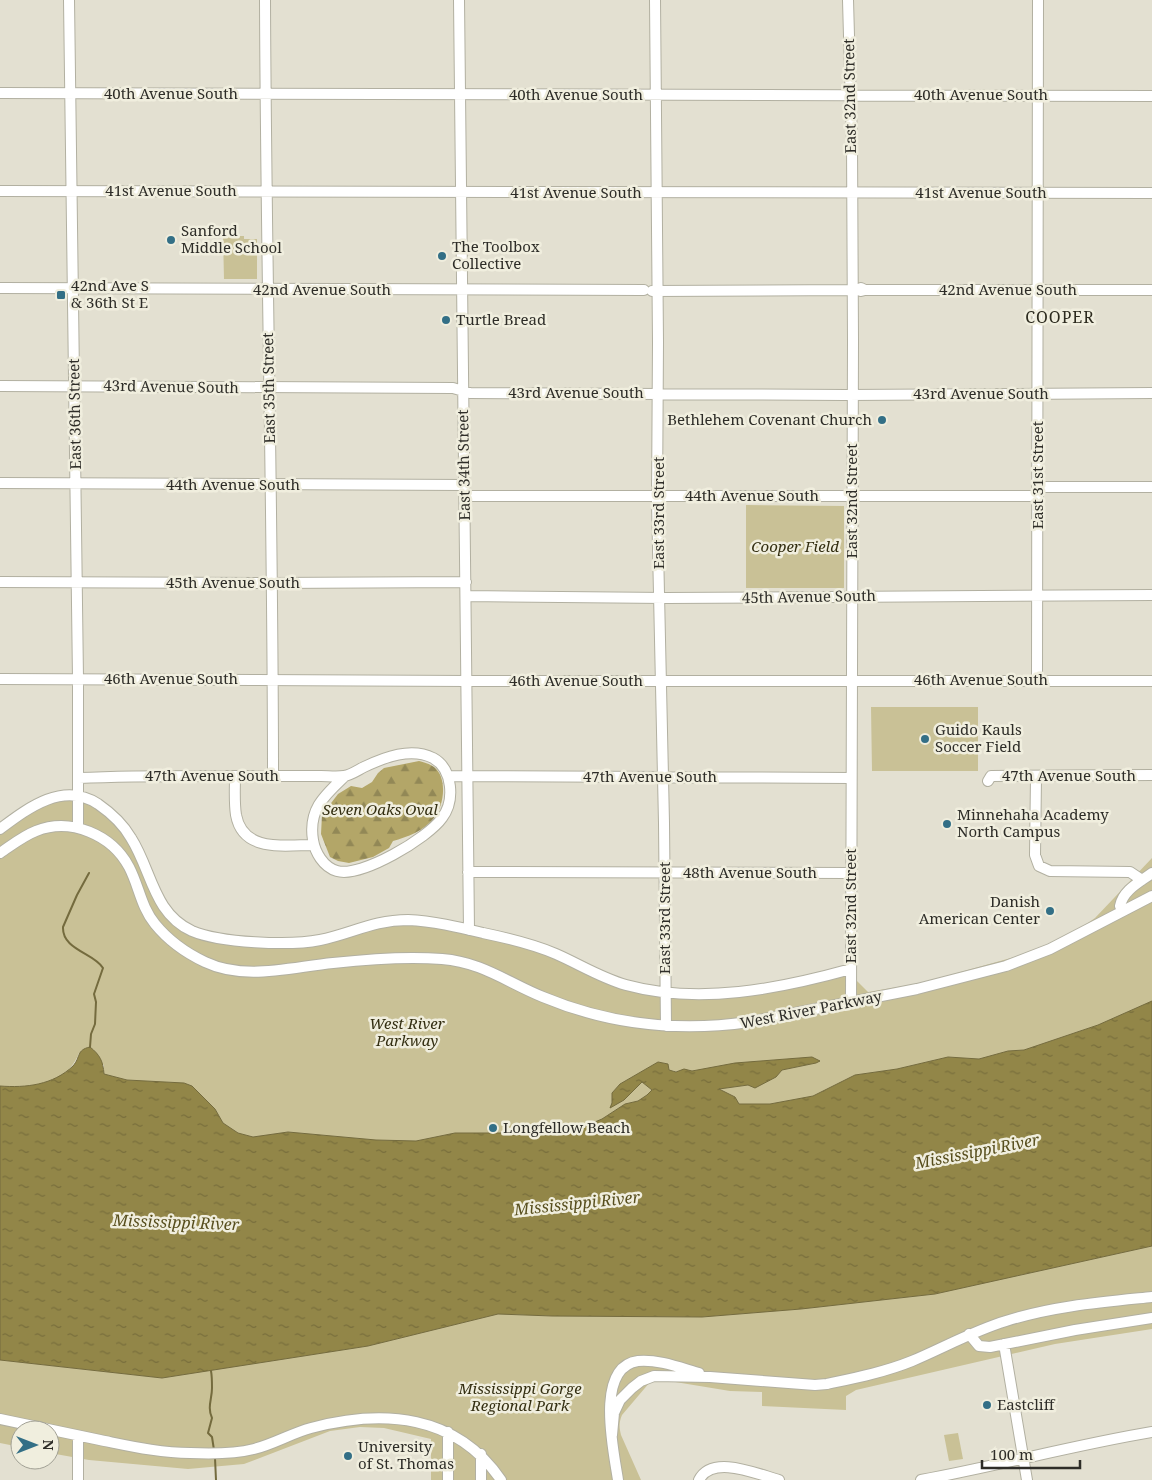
<svg xmlns="http://www.w3.org/2000/svg" width="1152" height="1480" viewBox="0 0 1152 1480" font-family="'Noto Serif',serif">
<defs>
<pattern id="forest-firs" width="22" height="20" patternUnits="userSpaceOnUse" patternTransform="scale(1.25)"><rect width="22" height="20" fill="#b3a668"/><path d="M5 1l3.5 6h-7zM16 11l3.5 6h-7z" fill="#928856"/></pattern>
<pattern id="water-ripples" width="26" height="14" patternUnits="userSpaceOnUse" patternTransform="scale(1.25)"><rect width="26" height="14" fill="#928648"/><path d="M2 4q2-2 4 0t4 0M15 11q2-2 4 0t4 0" fill="none" stroke="#786e3c"/></pattern>
</defs>
<rect width="100%" height="100%" fill="#e3e0d1"/>
<path fill="#c9c196" d="M223,236H244V239H257V279H224Z
M746,505L844,506V588H746Z
M871,707H978V771H872Z
M66,799C72,800 80,800 85,802C126,817 149,882 168,919L253,946L385,926L427,925L526,948L665,997L848,972L868,992L921,983L1025,954L1047,946L1075,932L1095,918L1152,858V1001L1098,1025L1024,1050L1008,1051L980,1059L948,1057L897,1069L855,1075L813,1096L770,1104H739L735,1097L719,1089L748,1085L776,1077L782,1070L816,1063L692,1071C684,1069 677,1073 669,1070L668,1064L658,1062L620,1084L612,1093V1103L624,1100L642,1082L652,1090L647,1095L638,1101L625,1104L602,1119L583,1127L561,1129L547,1125L528,1131L515,1130L504,1133H455L416,1141L376,1140L288,1132L253,1137L238,1133L223,1123L215,1109L192,1086L184,1083L127,1080L104,1074V1065L79,1053C67,1085 30,1089 0,1086V834L41,806Z
M1152,1246V1329L1055,1344L856,1390L846,1396V1410L762,1406V1392L730,1391L657,1379L650,1382L622,1415C619,1422 619,1427 621,1435L641,1480H431V1439L384,1428L360,1427L330,1431L244,1464L188,1469L89,1460L50,1453V1430H20V1447L0,1443V1360L162,1378L368,1346L498,1314L552,1316L702,1317L801,1309L935,1294Z
M958,1433L963,1459L949,1461L944,1435Z"/>
<path fill="url(#forest-firs)" d="M419,761C423,762 430,764 434,767C448,778 444,806 434,818C424,831 407,837 393,841L389,848L373,857L349,863L338,861L330,857L321,834L322,815L338,794L351,786L362,788L372,782L378,773L384,768Z"/>
<path fill="url(#water-ripples)" stroke="#746b3e" d="M1152,1001V1246L935,1294L801,1309L702,1317L552,1316L498,1314L368,1346L162,1378L0,1360V1086C26,1088 53,1085 73,1066C81,1057 76,1050 90,1047C100,1055 103,1061 104,1074L127,1080L184,1083L192,1086L215,1109L223,1123L238,1133L253,1137L288,1132L376,1140L416,1141L455,1133H504L515,1130L528,1131L547,1125L561,1129L583,1127L602,1119L625,1104L638,1101L647,1095L652,1090L642,1082L624,1100L610,1108L612,1103V1093L620,1084L658,1062L668,1064L669,1070L676,1072L684,1069L692,1071L735,1063L812,1057L820,1061L816,1063L782,1070L776,1077L755,1088L748,1085L719,1089L735,1097L739,1104H770L813,1096L855,1075L897,1069L948,1057L979,1059L1008,1051L1024,1050L1098,1025Z"/>
<g fill="none" stroke-linecap="round" stroke-linejoin="round">
<path stroke="#746b3e" stroke-width="2" d="M89,873L77,895L63,927C62,950 94,953 103,968L94,994L96,1002L95,1024L91,1034L90,1047
M211,1371C212,1376 212,1382 212,1388C212,1399 207,1407 212,1418L208,1433L212,1437L214,1450
M215,1458L216,1480"/>
<defs>
<path id="minor" d="M69,0L78,679V828
M265,0C266,259 273,517 273,776
M459,0L469,930
M655,0L658,342L657,502L664,823L666,1026
M848,0L852,143L853,341L851,1001
M0,93L1152,96
M0,191L1152,193
M0,288L644,290
M865,290L861,291L858,290L861,288L865,290H1152
M652,291L857,290
M0,386L453,388L470,393L846,395L1152,393
M0,483L465,485
M1038,487H1152
M465,496H1038
M0,582L271,583L466,582
M466,596L666,598L1152,595
M0,679L467,681H1152
M1037,681L1038,0
M235,776C235,789 234,802 236,815C243,853 285,845 314,845
M449,776L851,778
M1036,777L1035,855L1039,866L1050,871L1130,872L1142,880
M79,778C142,775 205,776 268,776C286,776 303,776 321,776C328,776 336,777 344,776C351,775 358,770 364,767C385,757 411,747 433,758C453,769 455,801 442,818C428,838 361,878 337,871C323,867 315,852 313,840C308,809 325,795 345,776
M988,781L991,776L1152,775
M0,829C28,808 63,781 98,804C111,813 123,824 131,838C152,871 153,913 192,931C220,943 290,946 320,940C351,934 373,920 408,920C433,921 458,927 483,933C507,938 533,944 556,954C579,964 601,978 626,985C699,1005 779,989 851,969
M0,853C12,845 23,836 36,831C71,817 112,835 129,867C139,886 141,907 155,924C168,940 186,953 205,962C245,981 291,967 333,963C369,959 406,956 442,959C482,962 508,983 543,997C610,1025 678,1032 749,1022L917,989L1006,966L1050,949L1152,896
M468,872L851,873
M1122,911L1120,906C1123,890 1140,882 1152,873
M969,1334L979,1346L990,1347L1075,1330L1152,1318
M1004,1344L1027,1480
M0,1419C33,1426 67,1433 100,1440C130,1446 160,1453 190,1453C211,1454 234,1454 254,1449C274,1444 292,1433 311,1428C383,1409 456,1414 501,1480
M448,1432V1480
M612,1435L614,1413L620,1400L632,1388L641,1381L654,1376L710,1377L815,1385L827,1384C855,1378 885,1372 912,1361C943,1348 973,1331 1006,1321C1053,1306 1103,1302 1152,1297
M78,1480V1436
M481,1480V1454
M618,1480C614,1452 594,1367 638,1361C658,1359 681,1368 699,1373
M699,1480C712,1454 757,1474 779,1480
M921,1480C998,1466 1074,1445 1152,1432"/>
</defs>
<use href="#minor" stroke="#b2b0a1" stroke-width="12"/>
<use href="#minor" stroke="#fff" stroke-width="10"/>
</g>
<g fill="#336f86" stroke="#f0eede" stroke-width="2">
<circle cx="171" cy="240" r="5"/>
<circle cx="442" cy="256" r="5"/>
<rect x="56" y="290" width="10" height="10" rx="2.5"/>
<circle cx="446" cy="320" r="5"/>
<circle cx="882" cy="420" r="5"/>
<circle cx="925" cy="739" r="5"/>
<circle cx="947" cy="824" r="5"/>
<circle cx="1050" cy="911" r="5"/>
<circle cx="493" cy="1128" r="5"/>
<circle cx="987" cy="1405" r="5"/>
<circle cx="348" cy="1456" r="5"/>
</g>
<g text-anchor="middle" stroke-width="5" stroke-linejoin="round" paint-order="stroke">
<g font-size="15" fill="#2e2d28" stroke="#f0eede">
<text x="171" y="99">40th Avenue South</text>
<text x="576" y="100">40th Avenue South</text>
<text x="981" y="100">40th Avenue South</text>
<text transform="translate(850 96) rotate(-91)" y="5">East 32nd Street</text>
<text x="171" y="196">41st Avenue South</text>
<text x="576" y="198">41st Avenue South</text>
<text x="981" y="198">41st Avenue South</text>
<text x="322" y="295">42nd Avenue South</text>
<text x="1008" y="295">42nd Avenue South</text>
<text transform="translate(171 387) rotate(1)" y="5">43rd Avenue South</text>
<text transform="translate(269 388) rotate(-91)" y="5">East 35th Street</text>
<text x="576" y="398">43rd Avenue South</text>
<text x="981" y="399">43rd Avenue South</text>
<text transform="translate(75 414) rotate(-91)" y="5">East 36th Street</text>
<text transform="translate(464 465) rotate(-91)" y="5">East 34th Street</text>
<text transform="translate(1038 475) rotate(-90)" y="5">East 31st Street</text>
<text x="233" y="490">44th Avenue South</text>
<text x="752" y="501">44th Avenue South</text>
<text transform="translate(852 501) rotate(-90)" y="5">East 32nd Street</text>
<text transform="translate(659 513) rotate(-90)" y="5">East 33rd Street</text>
<text x="233" y="588">45th Avenue South</text>
<text transform="translate(809 597) rotate(-1)" y="5">45th Avenue South</text>
<text x="171" y="684">46th Avenue South</text>
<text x="981" y="685">46th Avenue South</text>
<text x="576" y="686">46th Avenue South</text>
<text x="212" y="781">47th Avenue South</text>
<text x="1069" y="781">47th Avenue South</text>
<text x="650" y="782">47th Avenue South</text>
<text x="750" y="878">48th Avenue South</text>
<text transform="translate(851 906) rotate(-90)" y="5">East 32nd Street</text>
<text transform="translate(665 918) rotate(-90)" y="5">East 33rd Street</text>
<text transform="translate(811 1010) rotate(-11)" y="5">West River Parkway</text>
</g>
<g font-size="15" fill="#2e2d28" stroke="#f0eede" text-anchor="start">
<text x="181" y="236">Sanford<tspan x="181" dy="17">Middle School</tspan></text>
<text x="452" y="252">The Toolbox<tspan x="452" dy="17">Collective</tspan></text>
<text x="71" y="291">42nd Ave S<tspan x="71" dy="17">&amp; 36th St E</tspan></text>
<text x="456" y="325">Turtle Bread</text>
<text x="872" y="425" text-anchor="end">Bethlehem Covenant Church</text>
<text x="935" y="735">Guido Kauls<tspan x="935" dy="17">Soccer Field</tspan></text>
<text x="957" y="820">Minnehaha Academy<tspan x="957" dy="17">North Campus</tspan></text>
<text x="1040" y="907" text-anchor="end">Danish<tspan x="1040" dy="17">American Center</tspan></text>
<text x="503" y="1133">Longfellow Beach</text>
<text x="997" y="1410">Eastcliff</text>
<text x="358" y="1452">University<tspan x="358" dy="17">of St. Thomas</tspan></text>
</g>
<g font-size="15" font-style="italic" fill="#332e11" stroke="#f0eede">
<text x="795" y="552">Cooper Field</text>
<text x="380" y="815">Seven Oaks Oval</text>
<text x="407" y="1029">West River<tspan x="407" dy="17">Parkway</tspan></text>
<text x="520" y="1394">Mississippi Gorge<tspan x="520" dy="17">Regional Park</tspan></text>
</g>
<g font-size="16" letter-spacing="1" fill="#2d2b1f" stroke="#f0eede">
<text x="1060" y="323">COOPER</text>
</g>
<g font-size="16" font-style="italic" fill="#574e1d" stroke="#f0eede">
<text transform="translate(977 1151) rotate(-11)" y="6">Mississippi River</text>
<text transform="translate(577 1203) rotate(-6)" y="6">Mississippi River</text>
<text transform="translate(176 1222) rotate(2)" y="6">Mississippi River</text>
</g>
</g>
<g transform="translate(35 1445) rotate(90)"><circle r="24" fill="#f0eede" stroke="#a2a195"/>
<path d="M0-4L9 19L0 12L-9 19Z" fill="#336f86"/>
<text y="-8" font-size="14" font-weight="bold" text-anchor="middle" fill="#2e2d28">N</text>
</g>
<path d="M982 1460v8h98v-8" fill="none" stroke="#2e2d28" stroke-width="2.5"/>
<text x="990" y="1460" font-size="15" fill="#2e2d28" stroke="#f0eede" stroke-width="4" paint-order="stroke">100 m</text>
</svg>
